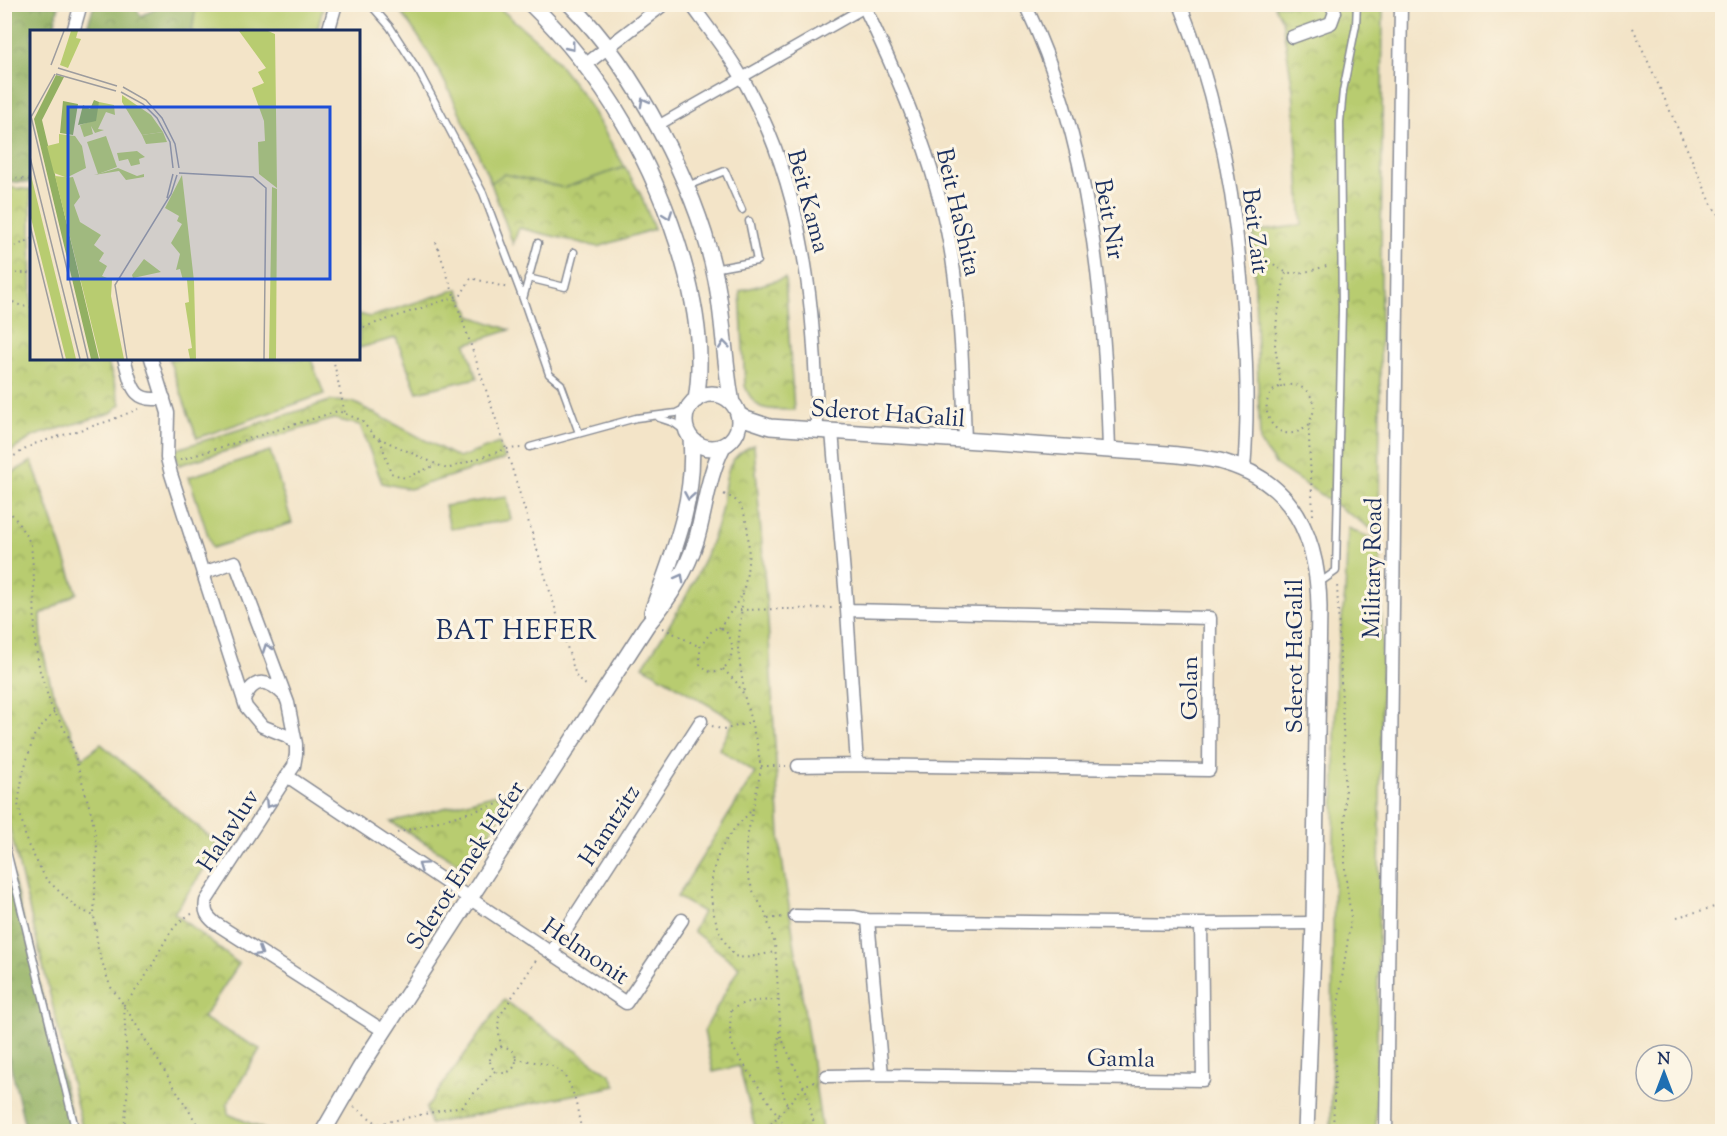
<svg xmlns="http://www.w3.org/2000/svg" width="1727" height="1136" viewBox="0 0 1727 1136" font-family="'Sorts Mill Goudy',serif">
<defs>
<pattern id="forest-crowns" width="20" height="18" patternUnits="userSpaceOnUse" patternTransform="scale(1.5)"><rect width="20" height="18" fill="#92b062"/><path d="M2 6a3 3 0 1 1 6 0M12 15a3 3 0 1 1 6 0" fill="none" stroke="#769054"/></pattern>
<pattern id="park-crowns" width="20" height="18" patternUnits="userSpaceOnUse" patternTransform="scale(1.5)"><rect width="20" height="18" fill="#b8cc70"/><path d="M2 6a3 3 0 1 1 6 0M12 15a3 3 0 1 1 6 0" fill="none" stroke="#95a65f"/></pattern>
</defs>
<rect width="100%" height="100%" fill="#fcf5e5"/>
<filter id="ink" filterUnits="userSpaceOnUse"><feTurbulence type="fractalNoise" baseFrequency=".0167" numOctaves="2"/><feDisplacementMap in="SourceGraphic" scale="12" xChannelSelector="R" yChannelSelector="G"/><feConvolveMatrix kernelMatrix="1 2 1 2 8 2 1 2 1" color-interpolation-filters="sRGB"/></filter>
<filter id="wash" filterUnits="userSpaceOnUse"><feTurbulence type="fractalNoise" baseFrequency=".008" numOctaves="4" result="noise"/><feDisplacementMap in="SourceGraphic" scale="24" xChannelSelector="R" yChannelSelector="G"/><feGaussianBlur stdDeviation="1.35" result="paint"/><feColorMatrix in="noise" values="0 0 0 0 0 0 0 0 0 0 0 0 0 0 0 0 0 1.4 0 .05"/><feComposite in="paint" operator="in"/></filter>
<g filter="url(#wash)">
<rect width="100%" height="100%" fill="#f3e4c8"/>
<path fill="#b8cc70" stroke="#6a7e67" stroke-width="1.5" d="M324,4L317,31L192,32L196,5Z
M395,5H496L547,49L585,98L625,167L564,188L504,174L491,183C465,123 437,55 395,5Z
M169,359H311L324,394L197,438Z
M270,451L292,523L212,548L189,477Z
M507,497L511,520L450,529L445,506Z
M1348,528L1380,542L1382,643L1376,1132L1331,1131L1336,667L1345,594Z"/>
<path fill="url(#forest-crowns)" stroke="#567060" stroke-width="1.5" d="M4,5H59L53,31L32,32L31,183L5,181Z
M94,5H134L141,16L164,5H196L192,31H86Z
M4,841L75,1131H26L5,1041Z"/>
<path fill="url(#park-crowns)" stroke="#6a7e67" stroke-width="1.5" d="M1274,5H1383L1379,534L1275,464L1260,443L1253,232L1302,225L1293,90L1282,20Z
M625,167L641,195L654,229L598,247L519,228L513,244L491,183L504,174L564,188Z
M5,187L31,190L32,358L107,359L121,404L111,413L34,436L5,455L4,251L7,250H4Z
M785,278L794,410C767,409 756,414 745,386L740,291Z
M458,289L471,316L510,330L466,344L477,378L417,392L396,338L359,348V314L370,317Z
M330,401L353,402L459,458L499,443L505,459L410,489L382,483L360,425L334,419L179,465L174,450Z
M754,445L768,621L781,852L822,1131H756L739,1066L713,1072L704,1031L739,967L693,931L703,912L677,897L755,773L719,749L734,720L643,666C674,619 703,573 719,519C728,489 718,459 754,445Z
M32,461L77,593L41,615L42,647L52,690L83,758L101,744L220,846L174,913L239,964L203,1018L260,1049L227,1104L228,1114L268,1131H83L5,809V477Z
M519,788L466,868L391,822Z
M504,1000L611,1075L616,1086L430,1124L426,1108Z"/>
</g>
<g filter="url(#ink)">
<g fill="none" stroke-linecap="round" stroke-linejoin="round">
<defs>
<path id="service" d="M370,4L390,27L419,72L483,193L523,299
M687,186L725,171L742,210
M538,243L523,299L549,374L561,384L579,433
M713,269L757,261L749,221
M528,278L565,287L574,252
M659,418L674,423L689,434
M530,447L636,418L676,413L690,406
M1319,583L1336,571L1342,310L1340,122L1343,91L1356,25L1357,4
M4,839L76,1132"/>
<path id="pedestrian" d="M657,126L871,4"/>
<path id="minor" d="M691,4C712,33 734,61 750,92C805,196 816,315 817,430
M863,4C904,89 942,178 954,272C962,328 963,384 965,441
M1025,4C1091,142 1105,300 1109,450
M1180,4C1221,106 1239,215 1244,324C1247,372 1248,421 1244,469
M73,32L81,4
M328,32L336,4
M1292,37L1331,23L1335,12L1331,4
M585,65L664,4
M124,358C132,384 131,404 164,398
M151,358L168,413L167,458L171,474L246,707L262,726L287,736L296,744
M832,431L847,610L857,765L1209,770L1210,618L847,610
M203,573L235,562L288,703L296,744V754L294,766L287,776
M244,699C254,677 268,679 284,695
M798,766L857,765
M795,916L855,917L868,920
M1201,924L1203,1080L882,1075L868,920L1201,924L1314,923
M551,953L701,721
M384,1031L215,923C207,916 204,912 206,901L287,776L626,1003L682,920
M827,1076L882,1075
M1386,1132L1401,4"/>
<path id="tertiary" d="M531,4C604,75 655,164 683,261C696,306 704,353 696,400
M570,4C635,68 699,191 716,280C724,321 724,362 732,403
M685 421a27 27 0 1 1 54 0a27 27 0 1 1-54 0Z
M738,414L746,419L770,427L1168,454C1186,456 1206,457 1223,462C1294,482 1318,538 1319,607L1314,923L1306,1132
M652,612C673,553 696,502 691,438
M323,1132L360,1068L647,625C668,600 686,573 696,541C705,510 708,475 723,446"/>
</defs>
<use href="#service" stroke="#878a93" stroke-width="9"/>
<use href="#pedestrian" stroke="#878a93" stroke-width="12"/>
<use href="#minor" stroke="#878a93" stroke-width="15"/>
<use href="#tertiary" stroke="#878a93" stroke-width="18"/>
<path stroke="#878a93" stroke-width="2" stroke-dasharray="1.5 4.5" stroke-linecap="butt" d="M1633,28L1713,207L1722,220
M4,177L32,180
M436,242L506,449L577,679L589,687
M4,251L32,239
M1253,253C1270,256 1274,268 1286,272C1299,276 1318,268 1330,265
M4,273H32
M4,294C12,303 20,307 32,307
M358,329L461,295L471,278L508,288
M333,358L345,414
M1281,387L1275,345L1277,317L1286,272
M1309,425C1270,457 1247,387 1289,385C1297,384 1305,388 1309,394C1321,408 1309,415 1309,428C1309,457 1312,486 1313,515
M380,439L391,473L405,478L436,465
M180,460L338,411L361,420L374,436L447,469L506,449L521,448
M4,462L34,444L109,421L138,409
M4,505L15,518L31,544L34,578L35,644L40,671L51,706L70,739L92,816L97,847L94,916L98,949L110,986L124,1005L128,1084L124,1132
M743,594L738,649L744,692
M740,610L832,608
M663,628L700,647
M719,628C727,617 736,606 742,593C750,573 752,526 741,507C738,500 729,496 723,494
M722,628C747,648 720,690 700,664V647L713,629Z
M723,669L737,683L744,695L758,748L761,769L746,843V867L752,889L765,913L775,944L781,1037L806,1091L816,1132
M54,712L34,736L23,773L18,804L27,843L46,879L77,908L94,916
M712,726L723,730L751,722
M761,766H786
M750,812C744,819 737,825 731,833C702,873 706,917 734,956L745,958L775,952
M397,833L516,799
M192,914C169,923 160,954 147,974C140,985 132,995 124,1005L202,1132
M1677,917L1722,905
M768,919L783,917
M778,1000C763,1001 743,999 731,1011C730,1028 728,1040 737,1054L789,1132
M779,1031C778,1057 778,1080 787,1105
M490 1060a13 13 0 1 1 26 0a13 13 0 1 1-26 0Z
M501,1047L498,1026L499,1017L537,959
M516,1059C527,1061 539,1062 550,1065C575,1075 576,1108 582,1132
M354,1107L378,1124L462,1106L495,1071
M755,1132L772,1123L804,1086L816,1080
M1333,1132L1337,1012L1351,918L1345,872V776L1337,584"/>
<use href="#service" stroke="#fff" stroke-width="6"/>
<use href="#pedestrian" stroke="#fff" stroke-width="9"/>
<use href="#minor" stroke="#fff" stroke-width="12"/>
<use href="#tertiary" stroke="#fff" stroke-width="15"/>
</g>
<defs><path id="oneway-chevron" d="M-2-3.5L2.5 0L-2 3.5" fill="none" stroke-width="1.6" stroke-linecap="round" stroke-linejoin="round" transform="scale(1.5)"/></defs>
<g stroke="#8d97ae">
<use href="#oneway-chevron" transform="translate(571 47) rotate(51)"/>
<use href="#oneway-chevron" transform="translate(644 102) rotate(-119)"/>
<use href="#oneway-chevron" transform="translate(668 215) rotate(70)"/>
<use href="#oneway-chevron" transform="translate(724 345) rotate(-96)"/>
<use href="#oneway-chevron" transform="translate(689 496) rotate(100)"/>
<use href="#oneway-chevron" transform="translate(680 578) rotate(-61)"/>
<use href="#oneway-chevron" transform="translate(267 648) rotate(-110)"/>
<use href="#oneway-chevron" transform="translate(269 804) rotate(123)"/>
<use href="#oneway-chevron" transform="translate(422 866) rotate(-146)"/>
<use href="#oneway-chevron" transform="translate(259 952) rotate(32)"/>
</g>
</g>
<g text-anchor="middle" stroke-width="6" stroke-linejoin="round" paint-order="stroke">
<g font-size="24" fill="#1b2f5e" stroke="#fcf5e5">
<text transform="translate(809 201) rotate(75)" y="8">Beit Kama</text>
<text transform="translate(959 212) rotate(77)" y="8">Beit HaShita</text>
<text transform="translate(1110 219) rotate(80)" y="8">Beit Nir</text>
<text transform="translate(1256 231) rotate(83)" y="8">Beit Zait</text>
<text transform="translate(888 413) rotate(4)" y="8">Sderot HaGalil</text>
<text transform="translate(1372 568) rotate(-89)" y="8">Military Road</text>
<text transform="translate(1294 656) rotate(-90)" y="8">Sderot HaGalil</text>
<text transform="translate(1189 688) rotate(-90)" y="8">Golan</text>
<text transform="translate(609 825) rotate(-57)" y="8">Hamtzitz</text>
<text transform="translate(228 830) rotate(-57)" y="8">Halavluv</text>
<text transform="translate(465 865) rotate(-57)" y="8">Sderot Emek Hefer</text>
<text transform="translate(586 951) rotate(34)" y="8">Helmonit</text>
<text transform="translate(1121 1058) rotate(1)" y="8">Gamla</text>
</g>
<g font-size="27" letter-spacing="1.5" fill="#1b2f5e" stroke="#fcf5e5">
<text x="517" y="639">BAT HEFER</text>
</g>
</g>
<g transform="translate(30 30)">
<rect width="330" height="330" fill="#f3e4c8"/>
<path d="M92,65L121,85L133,102L112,105L92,72ZM69,72L84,75L85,85L76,82L68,99L74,100L65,103L61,96L63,104L54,107L50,95L59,92ZM76,106L87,137L68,144L57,112ZM0,141L46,329H36L0,184ZM242,157L247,159V175L246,329H239Z" fill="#b8cc70"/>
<path d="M26,45L34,47L12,90L69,329H61L4,89ZM64,70L69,72L66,91L48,95L53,75L60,79ZM33,71L48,74L43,105L30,103Z" fill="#92b062"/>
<path d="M41,1H48L46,8L51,9L38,38L30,35ZM209,1H238L245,4L247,158L229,144L228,112L235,111L234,91L222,58L234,53L228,42L236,38ZM133,102L137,112L116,114L112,105ZM29,104L45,106L52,116L56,138L36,148L43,147L50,167L44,175L50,192L71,205L64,215L74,223L69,231L77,236L72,246L82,250L81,266L94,329H70L25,146L35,147L24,143L17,116L29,113ZM107,121L115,127L109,129L110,134L101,136L98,129L89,131L87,123ZM88,138L107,146L114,144V147L96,150L89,141L64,145ZM152,145L164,251L166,329H160L158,319L162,318L155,273L159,272L157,250H153L150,239L146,240L150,224L141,213L152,194L147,191L149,186L135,178ZM114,229L131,242L103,248L102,245Z" fill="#b8cc70"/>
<path fill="none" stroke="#9d9c9e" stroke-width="1.5" d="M21,35L34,1M28,38L87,56M26,44L86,61M93,57L116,70L132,88L145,114L149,138M91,62L113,74L127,88L140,112L143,138M0,82L58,329M0,89L25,44M0,127L50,329M149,143L223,147L236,158L234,329M137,168L143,144M0,195L33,329M97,329L85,255L141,164L147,145"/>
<path fill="#1d4ed8" fill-opacity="0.15" stroke="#1d4ed8" stroke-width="3" d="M38,77H300V249H38Z"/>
<rect width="330" height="330" fill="none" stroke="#1b2f5e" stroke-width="3"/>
</g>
<rect width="1727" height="1136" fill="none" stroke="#fcf5e5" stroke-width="24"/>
<g transform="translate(1664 1073)"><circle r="28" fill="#fcf5e5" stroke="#a2a6af" stroke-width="1.5"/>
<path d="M0-4.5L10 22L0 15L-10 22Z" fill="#1f6fb2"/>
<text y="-9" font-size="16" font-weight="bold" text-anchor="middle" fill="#1b2f5e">N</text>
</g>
</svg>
